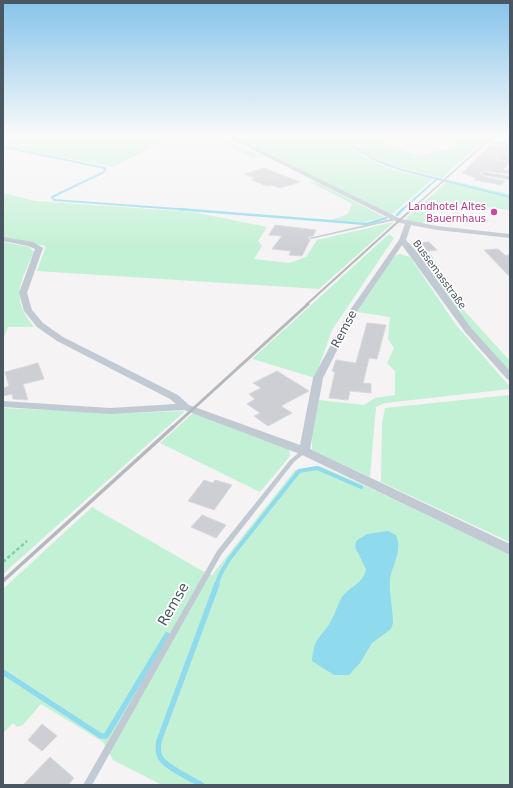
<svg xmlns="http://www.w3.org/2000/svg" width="513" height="788" viewBox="0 0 513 788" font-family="'DejaVu Sans',sans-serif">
<rect width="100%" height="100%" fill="#f5f3f3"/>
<path fill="#c3f1d5" d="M15,136H199L167,139L113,167L3,146V141Z
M209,136H217L262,157L250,159L248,155Z
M230,136H330L378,164L400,172L433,179L391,215Z
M338,136H407L381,143L419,156L456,146L449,137L482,142L442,178L394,166L366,154Z
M449,180L510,194V210L440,202L422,224L404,220Z
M315,181L384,217L364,222L331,220L348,214L352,204L310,182Z
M3,193L35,201L193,212L267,227L258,241L262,246L254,259L289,263L306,257L317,240L394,222L319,289L37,271L46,246L3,238Z
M389,234L394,238L332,330L315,378L252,359Z
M3,242L29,247L34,252C20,283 10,298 34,327H8L3,340Z
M400,254L410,257L456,325L510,387V389L385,403L376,407L370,477L312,450V437L319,400L364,405L375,398L395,395V371L387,363L394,348L388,339L390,317L357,312L394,256Z
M431,254L459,305L510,361V373L463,319L417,255Z
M510,395V542L381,482L382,423L385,408Z
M3,408L125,413L185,411L3,574Z
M193,413L289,449L290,456L260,492L160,443Z
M320,466L370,488L510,555V785H162L113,760L103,742L41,704L23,725L17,727L13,723L3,733V589L92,507L199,569L212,575L295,470Z"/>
<path fill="#90daee" d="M388,531L396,535C403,552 392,564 390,580C389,594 393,609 393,623L391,629L372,643L360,663L349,675H334L312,661C314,634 324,637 333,617C336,611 338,603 342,597C349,587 364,583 366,569L355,547L356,541L367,534Z"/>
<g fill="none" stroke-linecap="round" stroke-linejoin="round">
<path stroke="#90daee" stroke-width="2" d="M334,136L377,161L402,170L510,197
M3,147L105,168L104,172L52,197L54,200L191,210
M402,210L437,179"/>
<path stroke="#90daee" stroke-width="2.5" d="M178,209L367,224L386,218
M397,215L403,209"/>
<path stroke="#90daee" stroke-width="4" d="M216,585L221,573L230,558L299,471L317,468L361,487"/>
<path stroke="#90daee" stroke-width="5.5" d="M3,672L101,736H106L167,635
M202,785C192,779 165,767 160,757C158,752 158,746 159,741L217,584"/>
</g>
<path fill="#cdcfd5" stroke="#d7d9de" d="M491,145L510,148L507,152L510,153V156L496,157L498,160L510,162L503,170L510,171L508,172L510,174L484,171L480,173L482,176L505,181L501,185L474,180L476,178L462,173Z
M264,168L300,182L280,188L271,185L267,186L251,180L255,178L244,174Z
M275,225L316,230L313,236L308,237L310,240L302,256L289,255L291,251L272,249L282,236L269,235Z
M429,242L437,250L420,252L411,243Z
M498,249L506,256L510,254V277L484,250Z
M367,323L386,325L377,359L369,358L363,383L371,384V393L350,391L348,400L329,398L335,372L332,371L336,360L356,363Z
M38,363L44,379L23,384L28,400L13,399L12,394L3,396V388L9,386L5,372Z
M277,371L309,391L281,406L292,413L268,426L254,416L260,413L247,404L255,399L249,394L261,388L253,383Z
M204,480L213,483L215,480L232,485L214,510L188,501Z
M202,515L226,525L216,538L191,527Z
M42,724L57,736L42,751L28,740Z
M50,757L74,778L68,785H23Z"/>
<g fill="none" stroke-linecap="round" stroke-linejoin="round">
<path stroke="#7ad0a6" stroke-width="2.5" stroke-dasharray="3.5 2.5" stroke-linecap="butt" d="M3,562L27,541"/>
<path fill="#c1cad2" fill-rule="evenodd" d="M395,218L397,219L396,220L311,239L309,238Z
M304,449L306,450L307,451L306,452L294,462L221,555L92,785H83L217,551L290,460L302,450Z"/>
<path fill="#c1cad2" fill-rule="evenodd" d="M6,136H13L3,141V137Z
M225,136H232L401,219L437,226L510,234V238L437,230L411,225L406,240L417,252L471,328L510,371V380L507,379L465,332L402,245L356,313L323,378L310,449L510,544V555L300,454L184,410L110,414L3,407V401L110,408L176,404L170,399L57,341L37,327L24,311L19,293L35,249L28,246L3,241V237L33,242L43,248L27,293L32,310L43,323L63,337L178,395L189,405L300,445L313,378L348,313L399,240L405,224L397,222Z
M450,136H464L510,143V147Z
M498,157H510V161L498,159Z
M484,172L510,176V180L482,175V173Z"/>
<path stroke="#b5b8bd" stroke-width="1.5" d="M411,210L493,136"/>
<path stroke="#b5b8bd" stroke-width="2" d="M306,305L412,209"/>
<path stroke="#b5b8bd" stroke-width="3" d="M172,428L308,304"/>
<path stroke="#b5b8bd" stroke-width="3.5" d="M3,581L173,427"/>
</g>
<linearGradient id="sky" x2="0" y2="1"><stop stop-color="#85c3ea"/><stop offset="0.55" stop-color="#fafafa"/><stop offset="1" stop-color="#fafafa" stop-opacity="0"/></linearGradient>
<rect width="513" height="247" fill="url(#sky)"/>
<circle fill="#d1479c" stroke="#fff" stroke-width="1.5" cx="494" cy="212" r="4"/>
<g text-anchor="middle" stroke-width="3.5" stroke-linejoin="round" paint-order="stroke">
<g font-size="10" fill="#b23c85" stroke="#fff" text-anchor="end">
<text x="486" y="210">Landhotel Altes<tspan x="486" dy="12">Bauernhaus</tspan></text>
</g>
<g font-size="10" fill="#4a5661" stroke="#fff">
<text transform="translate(440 274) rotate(54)" y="4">Bussemasstraße</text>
</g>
<g font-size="12" fill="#4a5661" stroke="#fff">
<text transform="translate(344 329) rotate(-62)" y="4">Remse</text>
</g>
<g font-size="14" fill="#4a5661" stroke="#fff">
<text transform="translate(173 604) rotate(-60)" y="5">Remse</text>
</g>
</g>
<rect width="513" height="788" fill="none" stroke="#4a5661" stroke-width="8"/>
</svg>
